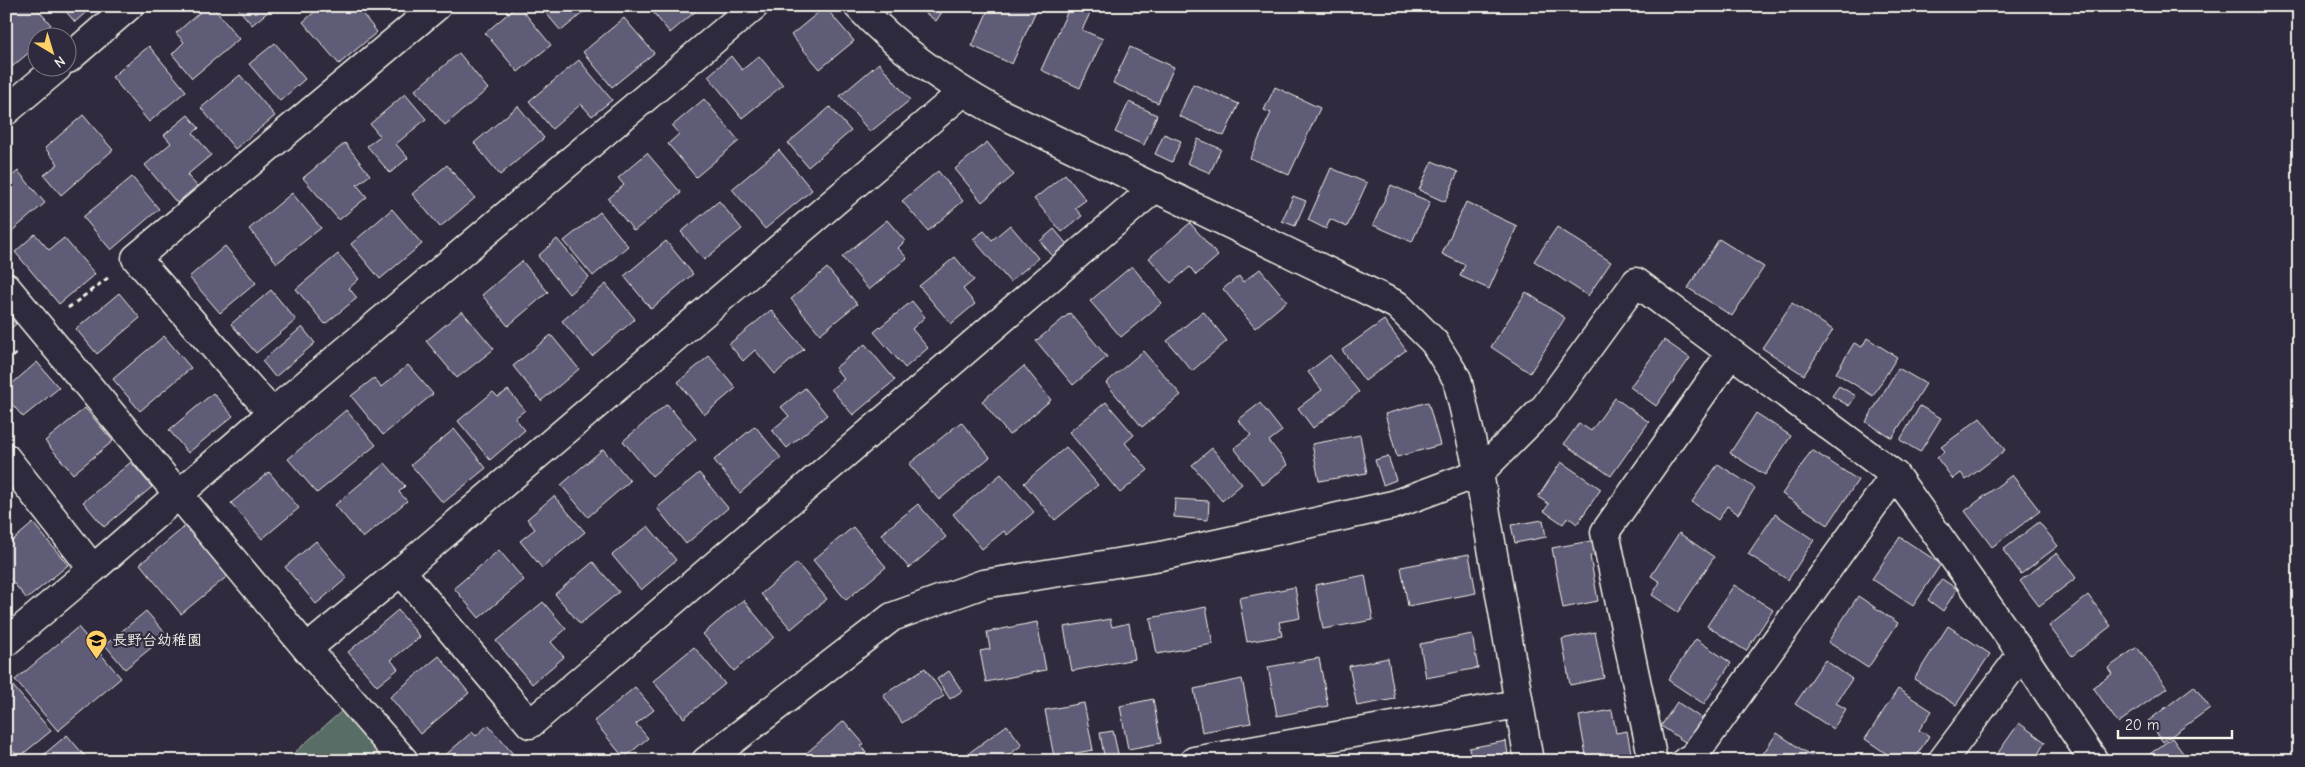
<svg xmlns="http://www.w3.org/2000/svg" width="2305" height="767" viewBox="0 0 2305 767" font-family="'Comic Neue','Klee One',sans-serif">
<rect width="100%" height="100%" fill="#2f2a3d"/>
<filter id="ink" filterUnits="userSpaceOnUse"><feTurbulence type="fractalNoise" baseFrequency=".02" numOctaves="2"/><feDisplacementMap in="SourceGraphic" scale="10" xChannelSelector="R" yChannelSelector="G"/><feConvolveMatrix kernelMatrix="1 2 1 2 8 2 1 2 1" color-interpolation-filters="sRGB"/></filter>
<g filter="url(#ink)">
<path fill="#596d66" stroke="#a6afa7" d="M345,708L391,761H285Z"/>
<path fill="#5e5b78" stroke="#f4f1e8" d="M6,6H35L51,25L44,30L48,35L38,38V45L7,71Z
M61,6H93L75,22Z
M207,6H212L239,39L192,78L172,54L184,42L176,33Z
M236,6H275L252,25Z
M321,6H356L377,32L339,64L303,22Z
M517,6H519L551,45L518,72L485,33Z
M540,6H591L561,31Z
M648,6H702L670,33Z
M916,6H946L936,21Z
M990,6H1038L1012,64L972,46Z
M1070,6H1079L1091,11L1082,30L1103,39L1080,88L1041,70Z
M825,7L854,41L820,69L791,35Z
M624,18L654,53L612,87L583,52Z
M275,43L305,79L280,101L249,64Z
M149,46L186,91L149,122L112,77Z
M1130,47L1174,67L1158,103L1113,83Z
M459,53L488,89L445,125L415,90Z
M731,56L742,70L759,56L783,85L742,118L708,76Z
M579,60L612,100L592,116L581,104L552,129L529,101Z
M879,63L910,100L870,132L840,96Z
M240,75L275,116L235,149L201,108Z
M1193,84L1239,104L1224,136L1179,116Z
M1275,87L1320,108L1289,175L1250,158L1271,113L1264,110Z
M405,94L426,119L396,144L408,158L390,173L367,146L380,136L370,124Z
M704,99L739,141L696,177L668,144L679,134L672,126Z
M1129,102L1157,115L1144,145L1115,132Z
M518,106L544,138L500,175L474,143Z
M830,107L851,131L808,167L788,143Z
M83,115L113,150L61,195L44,175L58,164L45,148Z
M188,115L199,128L193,133L211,155L187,175L197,186L177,203L145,165L171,143L164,135Z
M1164,134L1181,141L1172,162L1155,154Z
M1198,139L1221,149L1210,173L1187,163Z
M987,142L1014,175L982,202L955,169Z
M345,143L370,175L357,185L367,197L339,220L303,178Z
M779,150L812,190L765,229L732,189Z
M647,153L681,193L634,231L608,199L624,185L618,178Z
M1432,161L1458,172L1445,202L1419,190Z
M447,165L475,198L440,227L412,194Z
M1331,168L1367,183L1347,227L1330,219L1326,229L1308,220Z
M18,171L45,203L6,236V181Z
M938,171L963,201L928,231L902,201Z
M1065,174L1086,200L1075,208L1082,216L1062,232L1034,199Z
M132,177L159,209L111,250L83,217Z
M1391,185L1430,202L1412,242L1373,225Z
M292,193L321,228L277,263L249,229Z
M1293,196L1306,201L1295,226L1282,221Z
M719,201L742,229L704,260L681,232Z
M1466,202L1517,226L1489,289L1460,276L1465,265L1442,254Z
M392,209L422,244L380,279L351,244Z
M600,212L628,246L593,276L564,241Z
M887,220L905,241L898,248L907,258L869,290L842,257Z
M1190,223L1218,256L1196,275L1190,267L1171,283L1149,258Z
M1010,225L1038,258L1010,282L973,239L984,231L992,240Z
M1557,227L1611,262L1588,296L1534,261Z
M1054,229L1070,248L1056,260L1040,241Z
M35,234L49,250L64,238L95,274L59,304L15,252Z
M557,239L589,277L569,294L538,256Z
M1719,239L1764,267L1732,316L1688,288Z
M666,241L693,274L651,309L624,276Z
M225,246L256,283L220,313L189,277Z
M338,254L359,279L349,288L357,298L325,324L296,289Z
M955,257L974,280L963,289L975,304L951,324L919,286Z
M522,261L548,292L508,326L482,295Z
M1132,266L1162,303L1121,337L1090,301Z
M827,268L857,304L820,334L791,299Z
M1260,269L1287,301L1255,328L1223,289L1239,276L1243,282Z
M606,284L635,319L592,356L562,321Z
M271,290L296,320L256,353L231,324Z
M1526,292L1565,318L1530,373L1491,347Z
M119,293L140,318L97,354L76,329Z
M912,301L925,317L912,329L928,348L905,368L874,332Z
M1792,303L1833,330L1804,375L1762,348Z
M771,310L804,349L775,374L755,350L743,361L729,344Z
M462,311L494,349L457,378L426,341Z
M1203,311L1227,341L1192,371L1167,341Z
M6,313L16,324L6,333Z
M1070,313L1107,357L1073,385L1036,341Z
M1384,320L1406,350L1365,381L1342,350Z
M302,327L315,343L275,377L262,361Z
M551,335L579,369L541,401L513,366Z
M164,336L191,368L140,411L113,379Z
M1867,338L1897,357L1873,396L1836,373L1854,343L1862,347Z
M1664,340L1690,358L1656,406L1630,387Z
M865,344L895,380L853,415L831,389L844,379L835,368Z
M1143,351L1181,395L1142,427L1106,383Z
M1330,355L1359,392L1313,428L1298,408L1322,390L1308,372Z
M709,356L736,388L704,415L678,382Z
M37,362L59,388L23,417L6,397V389Z
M408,365L433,394L383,435L351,396L374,378L381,387Z
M1024,366L1051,400L1009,435L982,401Z
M1898,368L1926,384L1892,438L1866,422Z
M1839,386L1856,396L1849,406L1832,396Z
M805,388L827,415L787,448L772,430L789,416L781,407Z
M508,390L525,410L515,418L525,430L490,460L458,421L493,392L498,397Z
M213,393L233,416L188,453L169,430Z
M1615,398L1649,422L1611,476L1564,444L1579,423L1591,431Z
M1106,402L1134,435L1125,443L1148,470L1120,493L1069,432Z
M1428,402L1440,445L1397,457L1385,414Z
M1260,403L1282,431L1269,441L1288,465L1263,485L1234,448L1251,435L1238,420Z
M667,404L696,439L652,476L623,441Z
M1920,406L1941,418L1920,452L1900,440Z
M85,408L113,441L73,474L45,441Z
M346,410L376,445L317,493L288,459Z
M1756,413L1791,436L1765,475L1730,453Z
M1980,418L2005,450L1966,480L1961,473L1953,479L1937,458L1945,451L1941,447Z
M961,422L990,457L939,500L909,464Z
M755,426L781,458L740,493L714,460Z
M454,429L486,468L443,503L411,465Z
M1360,435L1367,473L1319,481L1312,444Z
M1066,447L1098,485L1055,520L1024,483Z
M1212,448L1242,484L1222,501L1192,465Z
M603,449L630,481L588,517L561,485Z
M1812,450L1858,480L1828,525L1782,494Z
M1388,456L1396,480L1383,485L1375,460Z
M131,462L152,487L104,527L83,502Z
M1561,462L1601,489L1577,524L1568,517L1563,524L1544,511L1549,504L1538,497Z
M385,463L405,486L399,492L407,501L363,538L335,505Z
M1718,464L1755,488L1738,514L1727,506L1718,520L1692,502Z
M269,472L299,508L262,539L231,503Z
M699,473L728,508L686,544L657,508Z
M1001,474L1034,512L1007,535L1004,531L982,549L953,514Z
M2012,475L2040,511L1992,547L1965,511Z
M554,496L585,532L542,568L520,541L535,529L527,519Z
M1175,499L1209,501L1208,520L1174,517Z
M918,504L946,537L909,568L881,534Z
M1775,514L1814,540L1788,580L1748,554Z
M1543,520L1546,537L1515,543L1511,525Z
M2039,522L2058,546L2021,574L2003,550Z
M33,523L68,565L27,599L6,574V546Z
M188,524L230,574L181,614L140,564Z
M648,526L676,560L641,590L612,555Z
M853,527L886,567L846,600L813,560Z
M1679,533L1714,557L1678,612L1652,595L1660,582L1651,576Z
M1900,537L1941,564L1913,606L1872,579Z
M1596,540L1599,554L1590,556L1598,601L1563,608L1552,548Z
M316,541L347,578L316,604L285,567Z
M499,550L524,580L479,618L454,588Z
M2057,553L2076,578L2039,606L2020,581Z
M1469,554L1476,593L1408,606L1401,567Z
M593,562L619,592L580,624L555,594Z
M797,563L827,599L791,629L761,594Z
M1365,575L1373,620L1323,629L1315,585Z
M1942,579L1957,589L1943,611L1928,600Z
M1734,585L1773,610L1746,651L1707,626Z
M1295,587L1300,618L1279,622L1282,636L1247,642L1239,598Z
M2088,595L2111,626L2072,656L2049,626Z
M1858,596L1898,623L1868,668L1828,642Z
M743,600L774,637L734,671L703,634Z
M543,602L566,629L551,642L564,657L532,684L496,641Z
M1206,607L1213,644L1157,654L1150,618Z
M398,610L420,637L391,660L398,669L377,686L348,652Z
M146,611L167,635L125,669L105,645Z
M1110,619L1112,627L1129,623L1135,659L1072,671L1064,627Z
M1037,622L1046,670L986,682L980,651L990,649L987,632Z
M1948,626L1990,654L1956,705L1914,679Z
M78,627L121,678L58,731L15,680Z
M1595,632L1604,678L1570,685L1562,639Z
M1472,634L1478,668L1426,678L1420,644Z
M1696,639L1731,663L1704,704L1668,680Z
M694,647L725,684L684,718L653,681Z
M2137,647L2167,688L2118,723L2093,687L2112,674L2108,668Z
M439,656L469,693L420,734L390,697Z
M1319,658L1328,706L1277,716L1268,667Z
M1388,658L1395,699L1357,706L1349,666Z
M1825,660L1852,679L1836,703L1846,709L1833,729L1795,704Z
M925,668L944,696L902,723L883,695Z
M949,671L962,691L950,699L937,679Z
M7,679L51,731L18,758L11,748L6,751Z
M1242,679L1251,723L1202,732L1194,689Z
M2194,686L2210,708L2163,742L2148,721Z
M635,687L654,710L636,724L648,738L624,758L594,721Z
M1898,689L1932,711L1919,730L1929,736L1913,761H1897L1865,739Z
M1153,699L1161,743L1128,749L1120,706Z
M1677,702L1704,720L1688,744L1661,726Z
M1084,703L1093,750L1054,757L1045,710Z
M1612,710L1616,733L1627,731L1632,758L1615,761H1587L1579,716Z
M844,721L864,744L861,746L866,753L862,757L865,761H809L804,755Z
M2019,723L2045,742L2034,761H2000L1995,757Z
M488,725L514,755L508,761H447L443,757L472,732L476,736Z
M1007,725L1022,745L1001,761H964L962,758Z
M1113,731L1119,758L1105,761L1100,733Z
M1777,733L1813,757L1811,761H1758Z
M67,735L89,761H36Z
M2172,738L2188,760L2140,761Z
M1506,741L1509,761H1471L1469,748Z
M589,753L596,761H580Z"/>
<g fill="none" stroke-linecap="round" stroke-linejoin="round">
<defs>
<path id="minor" d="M437,6L136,258L272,413L754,6
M858,6C897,48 946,83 996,111L1397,305L1434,342L1457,379L1479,473L1529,761
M68,59L129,6
M963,92L401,571L530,724L1156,187
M6,111L57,68
M6,287L307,649L404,761
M6,458L93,569L6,642
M93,569L272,413
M307,649L401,571
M706,761L892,617L983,584L1161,556L1393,505L1479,473L1545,407L1636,282L1895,475L2022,654L2094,761
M1194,761L1518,704
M1653,761L1605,532L1731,353
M1686,761L1693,757L1895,475
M1942,761L2022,654"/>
</defs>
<use href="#minor" stroke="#f4f1e8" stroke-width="31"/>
<path stroke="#f4f1e8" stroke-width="3" stroke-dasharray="5 4" stroke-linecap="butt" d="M68,308L109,277
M6,363L17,353"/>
<use href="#minor" stroke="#2f2a3d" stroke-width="28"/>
</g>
</g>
<defs>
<symbol id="school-pin" viewBox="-11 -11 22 30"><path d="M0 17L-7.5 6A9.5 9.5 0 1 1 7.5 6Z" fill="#ffd166" stroke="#2f2a3d"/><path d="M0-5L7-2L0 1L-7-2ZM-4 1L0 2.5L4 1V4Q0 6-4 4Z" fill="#111"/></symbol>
</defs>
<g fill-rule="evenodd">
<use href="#school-pin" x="84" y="628" width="25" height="34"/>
</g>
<g text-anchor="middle" stroke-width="4.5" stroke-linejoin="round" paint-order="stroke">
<g font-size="15" font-weight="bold" fill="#f4f1e8" stroke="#2f2a3d" text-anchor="start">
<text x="112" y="645">長野台幼稚園</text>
</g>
</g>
<rect width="2305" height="767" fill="none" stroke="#2f2a3d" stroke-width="25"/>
<rect x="12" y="12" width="2280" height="742" fill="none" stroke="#f4f1e8" stroke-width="2" filter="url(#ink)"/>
<g transform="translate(52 52) rotate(142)"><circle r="24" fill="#2f2a3d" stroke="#7e7a81"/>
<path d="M0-4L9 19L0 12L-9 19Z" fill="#ffd166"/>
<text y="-8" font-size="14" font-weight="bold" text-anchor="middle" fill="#f4f1e8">N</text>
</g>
<path d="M2118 730v8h114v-8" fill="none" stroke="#f4f1e8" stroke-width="2.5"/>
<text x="2125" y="730" font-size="15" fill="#f4f1e8" stroke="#2f2a3d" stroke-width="4" paint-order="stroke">20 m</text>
</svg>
